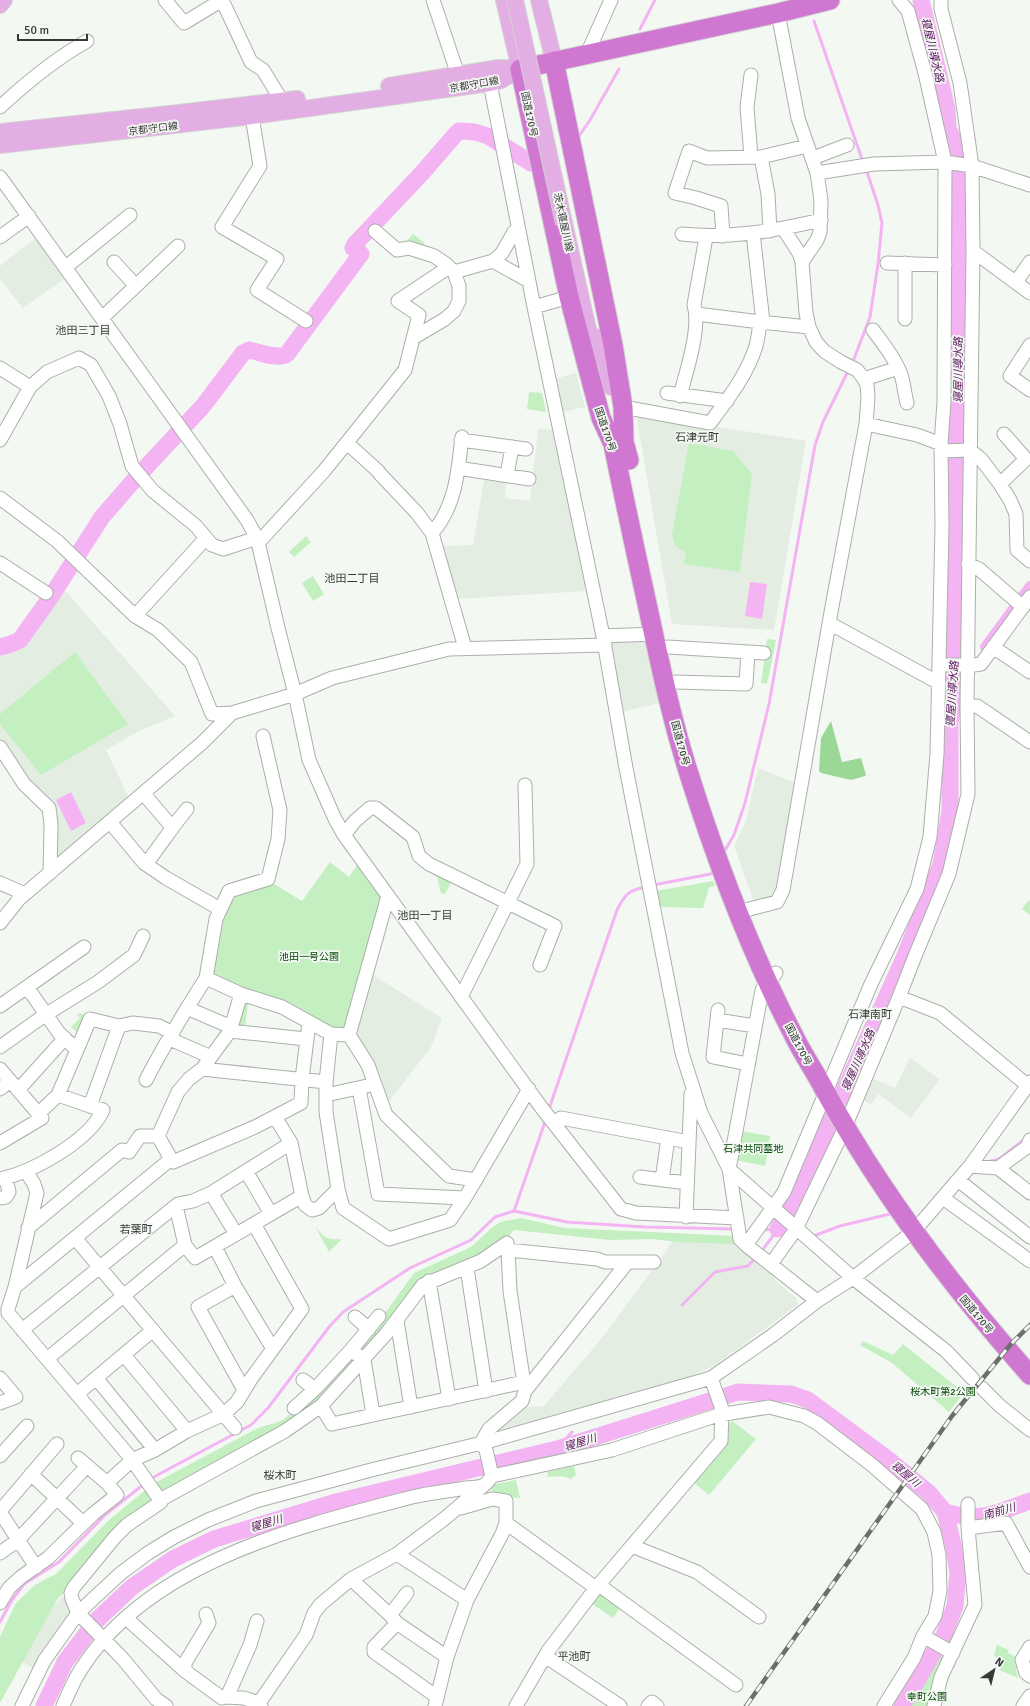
<svg xmlns="http://www.w3.org/2000/svg" width="1030" height="1706" viewBox="0 0 1030 1706" font-family="Signika,'Noto Sans JP',sans-serif">
<rect width="100%" height="100%" fill="#f3f8f3"/>
<path fill="#e3ede2" d="M37,237L67,277L23,308L0,279V266Z
M576,373L585,407L563,412L554,379Z
M636,414L806,441L774,630L672,624Z
M538,429L554,430L586,591L456,599L441,546L473,545L485,475L507,478L505,498L530,501Z
M62,587L175,716L139,731L106,750L129,798L52,862V812L14,765L0,745V649L10,647L21,640L50,606Z
M623,639L630,642L646,639L660,703L622,712L607,645L616,640Z
M758,768L798,784L777,895L754,902L734,846L746,821Z
M371,974L442,1018L431,1047L388,1103L357,1038L356,1031Z
M910,1058L940,1079L911,1118L878,1094L871,1105L861,1099L869,1077L895,1088Z
M676,1237L739,1240L744,1251L770,1272L778,1283L796,1298L798,1305L715,1365L675,1384L489,1436L520,1408L544,1406L606,1333Z
M62,1596L69,1601L73,1609L36,1670L22,1662L43,1620Z"/>
<path fill="#c4efc1" d="M413,234L423,242L425,246L401,247Z
M529,392L542,393L546,412L527,409Z
M689,443L733,451L752,474L740,572L684,564L686,552L675,546L672,535Z
M306,536L311,542L294,557L289,552Z
M313,576L324,594L313,601L302,583Z
M767,639L776,640L767,684L761,683Z
M75,652L128,724L41,775L0,724V714Z
M330,862L349,877L358,864L384,898L347,1026L341,1029H335L217,979L211,968L226,902L233,892L269,881L302,901Z
M436,873L452,880L445,894L441,893Z
M713,881L715,886L709,887L703,908L659,907L656,891Z
M1029,900L1030,901V915L1022,909Z
M248,1001L245,1030L234,1029L242,1002Z
M79,1013L87,1016L80,1035L71,1027L80,1018L77,1015Z
M740,1131L770,1136L765,1166L735,1160Z
M521,1218L565,1228L735,1236V1244L676,1242L653,1239L610,1240L514,1230L509,1236L484,1256L431,1278L312,1410L161,1497L153,1484L258,1428L281,1421L295,1411L383,1316L414,1273L471,1247L493,1227L500,1222Z
M315,1226C325,1238 326,1240 342,1239L329,1252Z
M863,1341L893,1355L903,1344L964,1393L949,1412L892,1363L860,1345Z
M732,1421L756,1439L709,1495L692,1481L726,1443L728,1425Z
M574,1466L576,1475L571,1479L562,1476L548,1477L547,1472Z
M516,1480L520,1498L493,1496L491,1485Z
M148,1488L156,1500L70,1588L58,1598L0,1703V1637L16,1603L35,1585L56,1574L109,1520Z
M600,1593L622,1605L613,1618L591,1603Z
M997,1645L1009,1650L1008,1653L1016,1657L1014,1660L1018,1678L999,1670L1003,1660L994,1656Z
M946,1649L934,1706H908Z"/>
<path fill="#9bd896" d="M831,721L842,762L861,758L866,775L865,776L851,780L821,773L819,771L821,738Z"/>
<path fill="#f4b4f4" d="M750,582L767,584L762,619L745,616Z
M71,792L86,823L71,831L56,800Z"/>
<g fill="none" stroke-linecap="round" stroke-linejoin="round">
<path stroke="#f4b4f4" stroke-width="3" d="M814,21L863,162
M640,29L655,0
M577,139L590,120L619,69
M852,364L870,317L878,264L882,223L878,205L866,169
M724,852L734,835L745,803L769,704L815,445L823,422L849,369
M653,885L711,874L714,869
M549,1109L617,910C625,894 629,890 646,887
M988,1162L999,1159L1025,1139
M514,1211L546,1119
M762,1230L778,1229L787,1234
M811,1237L840,1226L890,1214
M761,1252L778,1229
M682,1305L715,1272L748,1266L756,1257
M557,1449L572,1432
M150,1479L251,1425L268,1408L329,1327L343,1312L410,1268L471,1240L495,1217L514,1211L567,1222L645,1227L734,1229
M0,1622L12,1600L24,1584L59,1562L105,1515L144,1484"/>
<path stroke="#f4b4f4" stroke-width="10" d="M985,647L1030,586"/>
<path stroke="#f4b4f4" stroke-width="17" d="M0,647L11,644L20,640L50,598L102,517L135,479L203,406L243,353L249,350C260,352 277,360 287,354L361,254L353,248L355,244L422,173L455,135L459,131L475,132L488,136L531,163
M778,1229L808,1170L904,958L941,864L950,811V723L953,704L952,680L955,643L956,597L955,534L956,372L959,277L958,231L959,188L956,145L948,128L947,109L921,0
M945,1512C984,1523 994,1513 1030,1501
M44,1706L65,1662L97,1620L132,1587L173,1559L214,1539L336,1502L557,1449L738,1392L791,1394L808,1400L889,1460L929,1493L945,1512L953,1544L958,1572L955,1606L944,1635L902,1706"/>
<defs>
<path id="minor" d="M165,0L184,23L222,0L251,62L263,70L282,101
M433,0L458,75
M778,13L798,118L817,173L821,200L820,232L817,240L802,262L806,313L809,327L816,342L824,351L841,362L857,370L864,379L867,385L868,397L866,424L917,435L941,444
M587,54L611,0
M490,83L534,307L569,297
M0,107C27,82 55,59 87,41
M252,116L260,166L222,227L277,259L257,290L306,321
M751,157L747,107L751,75
M761,157L768,194L770,231
M813,158L847,145
M817,173L874,164L945,162L972,166L1030,185
M0,177L247,520L257,538L278,628L295,694L309,760L335,819L344,835L541,1107L621,1209L636,1213L737,1218
M783,228L799,253L802,262
M375,231L397,250L409,248L434,256L446,264L454,272L459,286V301L454,311L445,319L413,338
M753,233L763,322
M682,234C729,239 774,231 821,220
M723,236L721,206L696,198L675,193L689,151L707,158L761,157L807,146
M0,237L29,216
M973,251L1030,293
M493,261L502,253L514,232H519
M114,262L136,286
M887,263L945,265
M66,267L130,215
M454,272L493,261L529,281
M1016,282L1030,262
M534,307L603,636L626,768L682,1053L701,1113L729,1169L740,1239L746,1245L817,1301
M697,314L760,322
M102,318L178,246
M905,319V263
M873,330C884,345 897,361 902,378C904,386 905,395 907,403
M1030,345L1010,376L1030,390
M0,368L30,387
M864,379L898,368
M667,393L727,401
M680,396C686,372 701,329 694,305L706,237
M623,407L710,423C728,399 747,375 756,346C758,339 759,330 760,322L809,327
M0,440L30,387L47,372L79,358L91,365L109,396L120,424L132,466L153,491L196,526L212,545L223,549L257,538
M461,440L526,449
M347,443L378,471L380,474L417,513L432,533L465,648
M941,451L970,450L981,459L1000,484L1010,500L1016,514L1017,550L1030,561
M458,468L529,479
M507,475L512,447
M1000,484L1026,459L1004,434
M0,498L57,541L135,616L158,630L191,662L212,714L232,713
M432,533C456,506 458,471 462,437
M258,543L324,471L405,370L419,315L398,301L449,267
M0,563L46,593
M968,564L979,569L1023,607
M135,616L206,538
M829,623L939,683
M603,636L654,634
M668,647L748,652L746,684L676,682
M993,647L1030,672
M748,652L764,653
M939,665H974L981,664L1030,597
M967,706H977L1030,742
M263,736L280,810L278,839L268,879L229,891L216,919L206,978L241,994L282,1007L331,1034L349,1035L368,1065L386,1115L449,1176L476,1180
M0,747L24,784L49,808L51,824L50,873
M143,793L172,827
M110,822L144,863L166,878L220,909
M344,835L355,821L370,808H376L413,837L419,856L429,864L555,926L540,965
M146,864C160,846 172,827 187,809
M0,883L25,894
M738,912L777,902L783,890L831,612L866,424
M0,923L19,899L202,743L232,713L295,694L332,678L449,649L605,645
M776,973L762,990L729,1169L853,1278L946,1351L973,1379
M27,987L59,1033L77,1050
M461,997L527,864L525,785
M899,997L940,1013L1027,1085
M0,1006L84,947
M187,1008L231,1027
M718,1010L713,1057L748,1064
M717,1020L755,1026
M230,1031L306,1039
M349,1035L388,896
M170,1039L211,1057
M0,1047L45,1015L98,982L134,955L143,936
M0,1069L42,1118L0,1143
M202,1069L326,1082
M146,1080C164,1045 185,1011 206,978
M359,1088L378,1194L465,1198
M0,1089L10,1081
M19,1089L65,1038
M58,1095L90,1019L119,1026L133,1023L159,1026L173,1033
M326,1095L367,1086
M39,1113L58,1095L90,1106
M275,1117L291,1143L302,1196
M555,1122L561,1118L689,1142
M158,1136L178,1092L189,1079L202,1069L230,1031L241,994
M173,1162L255,1127L301,1103L302,1079L309,1023
M970,1166L998,1168L1027,1147L1030,1140
M998,1168L1030,1193
M26,1171L34,1184L37,1193L15,1287L8,1309V1313L130,1457L160,1500
M246,1171L271,1214
M640,1177L687,1183
M0,1179C33,1172 89,1141 103,1110L90,1106L119,1026
M662,1180L668,1138
M958,1180L1030,1237
M338,1189L343,1208L389,1239L450,1220L465,1198L529,1089
M211,1193L236,1234
M0,1198L6,1197L9,1192L6,1178
M943,1198L1030,1261
M686,1217L691,1094
M75,1238L235,1428
M185,1245L195,1258L302,1196L305,1205L312,1210L319,1208L338,1189L326,1112V1082L331,1034
M746,1245L784,1192L871,984L917,889L930,837L937,754L942,526L941,444L944,402L945,162L925,73L908,11L899,0
M215,1247L235,1286L273,1349
M508,1250L507,1243L481,1261L423,1285L386,1334L321,1406L332,1424L524,1382
M771,1264L796,1229L845,1127L899,997L915,956L949,874L968,794L967,706L973,251L972,166L960,83L941,9V0
M467,1268L486,1391
M429,1281L449,1399
M235,1286L198,1307L244,1390
M15,1287L171,1159L158,1136H140L129,1152L122,1150L28,1228
M355,1317L369,1329
M397,1321L411,1407
M22,1330L178,1204L193,1201L211,1193L291,1143
M351,1350L379,1316
M124,1355L187,1431
M47,1359L185,1245L176,1206
M0,1378L16,1397L0,1403
M96,1378L155,1450
M303,1380L315,1389
M982,1388L1000,1406L1030,1430
M525,1391L627,1263
M77,1394L153,1330
M294,1408L315,1389L351,1350L364,1360L373,1414
M0,1456L27,1426
M31,1474L83,1523
M492,1476L486,1450L481,1443L489,1429L522,1401L525,1391L510,1291L508,1250L597,1259L605,1262H654
M107,1483L132,1460L155,1450L187,1431L224,1414L237,1402L251,1379L302,1309L254,1224
M0,1511L57,1444
M0,1512L36,1567
M506,1523L596,1588
M968,1528V1504
M632,1546L697,1572L759,1617
M0,1553L18,1540L87,1466
M397,1554L467,1600
M351,1579L390,1615L407,1593
M599,1585L736,1685
M0,1603L9,1588L21,1577L48,1558L93,1514L117,1495L107,1483L78,1458
M206,1614L209,1623L185,1663V1671L222,1698L227,1697L250,1645L257,1621
M390,1615L397,1623L374,1647V1652L437,1697
M126,1618L185,1671
M397,1623L447,1657
M923,1636L953,1653
M1030,1647L1022,1660L1026,1673L1030,1676
M545,1656L620,1706
M227,1697L244,1698L259,1703
M22,1706L44,1661L78,1613L121,1573L148,1553L174,1537L208,1520L256,1501L371,1470L486,1442L711,1378
M63,1706C68,1694 73,1682 80,1671C147,1563 297,1527 412,1497C430,1493 448,1491 466,1488C471,1487 479,1488 484,1485C487,1483 490,1479 492,1476L612,1450L715,1416L731,1413L769,1407L804,1416L817,1423L872,1465L922,1509L934,1532L939,1555L940,1591L935,1616L923,1636L914,1658L884,1706
M166,1706L156,1699L123,1659L78,1613L72,1599L71,1593L74,1587L115,1537L127,1525L161,1502L160,1500L285,1431L321,1406
M261,1706L259,1703L306,1635L314,1613L321,1604L351,1579L397,1554L444,1519L483,1486
M435,1706L447,1657L467,1600L502,1534L506,1523V1501L492,1499L461,1508
M516,1706L548,1651L596,1588L721,1441L722,1409L711,1378L773,1335L817,1301L853,1278L914,1231L970,1166L1030,1082
M648,1706L652,1702L657,1706
M934,1706L941,1677L975,1605L968,1528L1006,1523L1030,1567
M1023,1706L1030,1696"/>
<path id="major" d="M504,0L520,69
M539,0L554,61
M0,5L4,0
M389,86L499,68L520,69
M0,132L179,113L297,99
M0,145L252,116L490,83L501,80L520,69
M564,223L594,356
M600,337L611,387"/>
<path id="highway" d="M830,0L778,13L520,69L569,297L601,418L613,444C625,503 638,563 651,622C662,673 673,724 689,774C717,863 750,951 793,1034C802,1053 814,1070 824,1089C880,1192 952,1287 1030,1375
M554,61L613,345L623,407L624,442L629,460"/>
</defs>
<use href="#minor" stroke="#abafaa" stroke-width="15"/>
<use href="#major" stroke="#d3d3d3" stroke-width="18"/>
<use href="#highway" stroke="#d3d3d3" stroke-width="21"/>
<use href="#minor" stroke="#fff" stroke-width="13"/>
<use href="#major" stroke="#e3aee3" stroke-width="16"/>
<use href="#highway" stroke="#d078d1" stroke-width="19"/>
<defs>
<path id="rail" d="M746,1706L952,1416L1011,1344L1030,1325"/>
</defs>
<use href="#rail" stroke="#6c6f6c" stroke-width="4.5"/>
<use href="#rail" stroke="#f3f8f3" stroke-width="3" stroke-dasharray="9" stroke-linecap="butt"/>
<defs>
<path id="major-bridge" d="M515,0L564,223"/>
</defs>
<use href="#major-bridge" stroke="#d3d3d3" stroke-width="18" stroke-linecap="butt"/>
<use href="#major-bridge" stroke="#e3aee3" stroke-width="16"/>
</g>
<g text-anchor="middle" stroke-width="3.5" stroke-linejoin="round" paint-order="stroke">
<g font-size="10" fill="#373937" stroke="#f3f8f3">
<text transform="translate(474 84) rotate(-10)" y="4">京都守口線</text>
<text transform="translate(530 114) rotate(78)" y="4">国道170号</text>
<text transform="translate(153 128) rotate(-7)" y="4">京都守口線</text>
<text transform="translate(564 222) rotate(78)" y="4">茨木寝屋川線</text>
<text transform="translate(606 429) rotate(71)" y="4">国道170号</text>
<text transform="translate(681 743) rotate(75)" y="4">国道170号</text>
<text transform="translate(799 1044) rotate(62)" y="4">国道170号</text>
<text transform="translate(977 1314) rotate(50)" y="4">国道170号</text>
</g>
<g font-size="10" fill="#054807" stroke="#f3f8f3">
<text x="309" y="960">池田一号公園</text>
<text x="753" y="1152">石津共同墓地</text>
<text x="943" y="1395">桜木町第2公園</text>
<text x="927" y="1700">幸町公園</text>
</g>
<g font-size="11" font-style="italic" fill="#5c115e" stroke="#f3f8f3">
<text transform="translate(933 50) rotate(77)" y="4">寝屋川導水路</text>
<text transform="translate(958 370) rotate(-90)" y="4">寝屋川導水路</text>
<text transform="translate(952 694) rotate(-86)" y="4">寝屋川導水路</text>
<text transform="translate(858 1060) rotate(-66)" y="4">寝屋川導水路</text>
<text transform="translate(580 1442) rotate(-17)" y="4">寝屋川</text>
<text transform="translate(906 1474) rotate(40)" y="4">寝屋川</text>
<text transform="translate(999 1511) rotate(-16)" y="4">南前川</text>
<text transform="translate(266 1523) rotate(-17)" y="4">寝屋川</text>
</g>
<g font-size="11" fill="#373937" stroke="#f3f8f3">
<text x="83" y="334">池田三丁目</text>
<text x="697" y="441">石津元町</text>
<text x="352" y="582">池田二丁目</text>
<text x="425" y="919">池田一丁目</text>
<text x="870" y="1018">石津南町</text>
<text x="136" y="1233">若葉町</text>
<text x="280" y="1479">桜木町</text>
<text x="574" y="1660">平池町</text>
</g>
</g>
<g transform="translate(994 1670) rotate(35)" stroke="#f3f8f3" stroke-width="3" paint-order="stroke">
<path d="M0-3L7 15L0 10L-7 15Z" fill="#373937"/>
<text y="-6" font-size="11" font-weight="bold" text-anchor="middle" fill="#373937">N</text>
</g>
<path d="M18 34v6h69v-6" fill="none" stroke="#373937" stroke-width="2"/>
<text x="24" y="34" font-size="12" fill="#373937" stroke="#f3f8f3" stroke-width="3" paint-order="stroke">50 m</text>
</svg>
